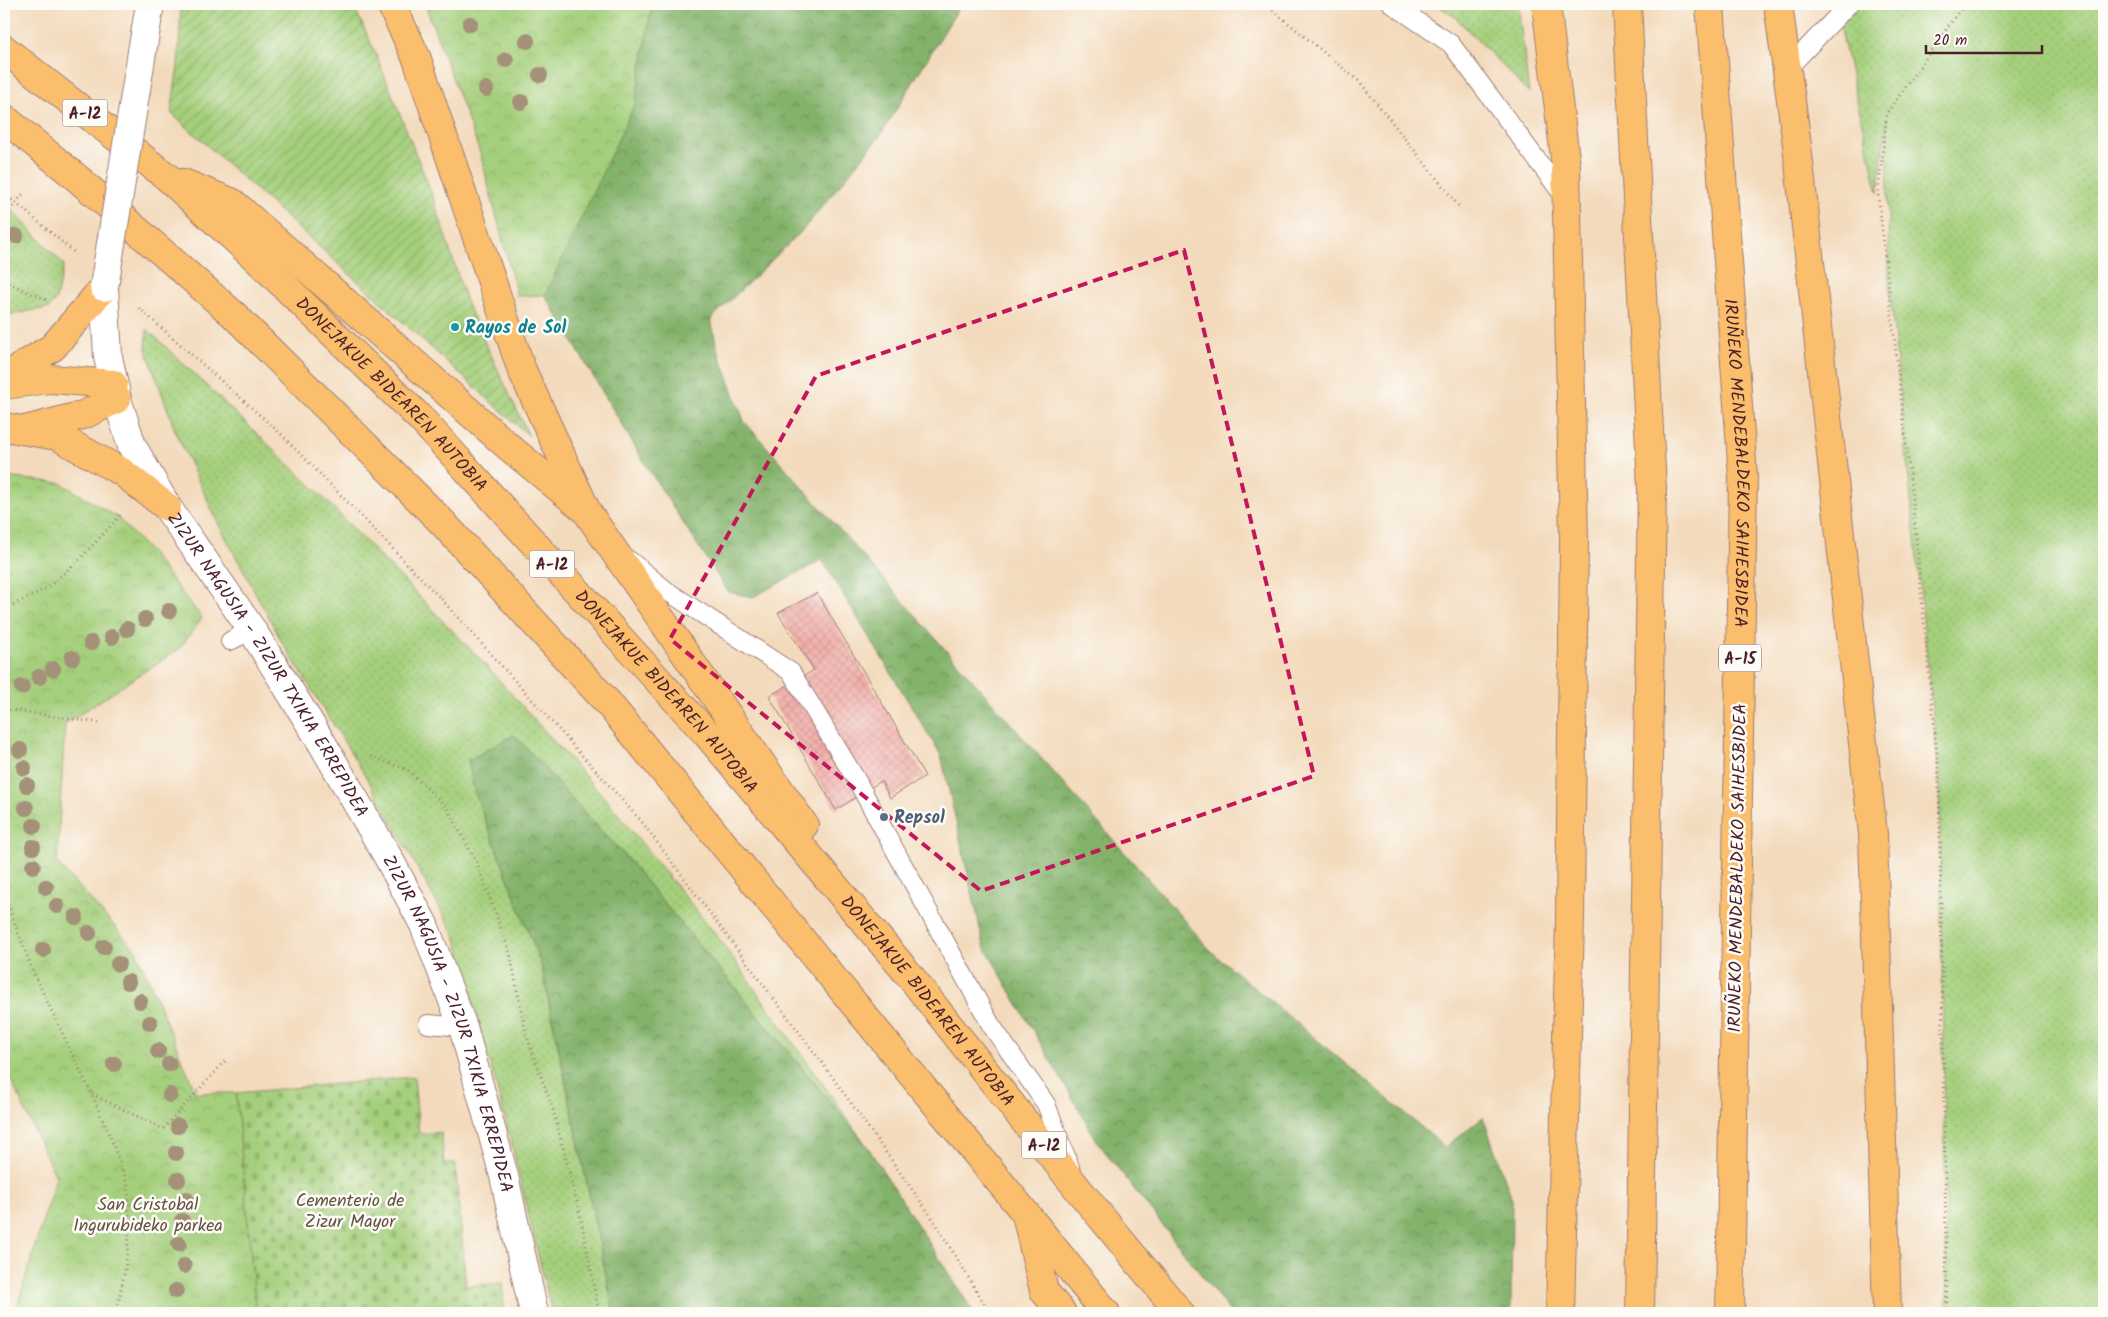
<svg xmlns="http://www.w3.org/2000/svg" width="2108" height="1317" viewBox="0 0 2108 1317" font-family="Kalam,sans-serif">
<defs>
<pattern id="grass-dots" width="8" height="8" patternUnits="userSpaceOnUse" patternTransform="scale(1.25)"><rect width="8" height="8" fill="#a4cf7b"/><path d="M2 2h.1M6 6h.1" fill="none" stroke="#8fb16a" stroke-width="1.8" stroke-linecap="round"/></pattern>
<pattern id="forest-crowns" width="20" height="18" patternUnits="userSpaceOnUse" patternTransform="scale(1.25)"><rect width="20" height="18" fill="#83b26b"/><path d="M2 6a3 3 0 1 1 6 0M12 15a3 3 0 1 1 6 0" fill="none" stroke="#6d9058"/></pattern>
<pattern id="cemetery-stones" width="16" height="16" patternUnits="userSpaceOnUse" patternTransform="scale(1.25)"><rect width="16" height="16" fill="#a4cf7b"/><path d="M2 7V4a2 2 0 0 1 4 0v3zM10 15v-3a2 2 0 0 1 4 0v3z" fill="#8fb16a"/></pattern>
<pattern id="park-crowns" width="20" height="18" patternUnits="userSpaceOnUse" patternTransform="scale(1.25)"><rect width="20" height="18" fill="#a4cf7b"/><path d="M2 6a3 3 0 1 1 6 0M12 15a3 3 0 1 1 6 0" fill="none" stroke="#8fb16a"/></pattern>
<pattern id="garden-furrows" width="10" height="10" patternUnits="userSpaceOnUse" patternTransform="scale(1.25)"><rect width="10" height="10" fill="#a4cf7b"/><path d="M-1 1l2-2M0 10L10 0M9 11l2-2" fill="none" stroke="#8fb16a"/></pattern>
<pattern id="building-cross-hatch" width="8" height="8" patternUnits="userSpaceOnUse" patternTransform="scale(1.25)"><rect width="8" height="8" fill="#f3afaa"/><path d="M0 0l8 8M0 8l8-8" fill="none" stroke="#d29692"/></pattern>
</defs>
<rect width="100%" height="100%" fill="#fdfcf7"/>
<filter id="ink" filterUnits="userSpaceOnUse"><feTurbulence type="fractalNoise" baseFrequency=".02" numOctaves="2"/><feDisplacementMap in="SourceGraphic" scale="10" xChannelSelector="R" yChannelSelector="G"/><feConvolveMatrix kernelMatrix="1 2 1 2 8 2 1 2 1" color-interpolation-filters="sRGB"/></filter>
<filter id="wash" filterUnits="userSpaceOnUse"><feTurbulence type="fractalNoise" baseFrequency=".0096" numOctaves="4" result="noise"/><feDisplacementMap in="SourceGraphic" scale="20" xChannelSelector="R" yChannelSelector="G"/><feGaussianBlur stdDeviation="1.12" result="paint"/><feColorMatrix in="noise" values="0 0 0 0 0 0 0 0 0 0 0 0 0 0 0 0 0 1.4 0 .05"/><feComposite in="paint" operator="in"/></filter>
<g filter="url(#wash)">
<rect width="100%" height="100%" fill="#f3dabc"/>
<path fill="url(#grass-dots)" stroke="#777753" d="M1436,4H1518L1529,93L1455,17Z
M1835,4H2104V1313H1947L1939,775L1889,284L1887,119L1878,193Z
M4,204L11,209L64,265L56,299L49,308L18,313L4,320Z
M147,329L312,486L479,658L610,804L717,936L867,1146L623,854L514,736L469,760L474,791L541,964L614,1313H552L510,1137L455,935L368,780L282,642L220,527L176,433L146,349Z"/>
<path fill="url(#forest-crowns)" stroke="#66684b" d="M652,4H961L880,136L802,231L711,319L717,348L744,421L1213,953L1445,1147L1483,1117L1512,1199L1511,1313H1231L1099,1144L984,946L941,755L822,560L753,597L728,592L647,467L545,295L635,103Z
M514,735L623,854L867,1146L974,1313H614L541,964L474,791L468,760Z"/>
<path fill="url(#cemetery-stones)" stroke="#777753" d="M414,1077L419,1134L441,1132L444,1163H455L466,1286L502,1283L505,1313H256L236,1093Z"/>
<path fill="url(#park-crowns)" stroke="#777753" d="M425,4H652L635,103L545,295L517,296L480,153Z
M4,477L61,483L118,518L150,552L202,618L180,648L65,724L57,863L136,950L196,1093H236L256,1313H15L56,1177L4,1065Z"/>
<path fill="url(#garden-furrows)" stroke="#777753" d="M181,4H353L375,52L432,194L467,304L529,436L171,113L178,66Z"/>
<g id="blocks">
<path fill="url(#building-cross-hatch)" d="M817,593L925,776L890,798L881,781L836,810L769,696L814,670L778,613Z"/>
</g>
</g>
<g filter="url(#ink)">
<use href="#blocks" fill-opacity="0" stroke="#9e7c74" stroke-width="1"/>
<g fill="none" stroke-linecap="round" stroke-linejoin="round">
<defs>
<path id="service" d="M1392,4L1451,44L1566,199
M1787,69L1849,4
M629,560L667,591L791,672L857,781L991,1025L1046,1104L1070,1167
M230,641L252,630
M428,1024L463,1027"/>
<g id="tertiary">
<path d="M142,52L150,4"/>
<path id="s1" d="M104,287L108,357L117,399L132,446L167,507L252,630L322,743L388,857L424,925L463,1027L504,1176L534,1313"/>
</g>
<path id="trunk" d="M1026,1214L1106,1313"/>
<g id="motorway">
<path d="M391,4L417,59L521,368L587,512L804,825"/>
<path d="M1546,4L1566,166L1574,541L1570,920L1560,1313"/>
<path d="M1627,4L1652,488L1640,1313"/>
<path id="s2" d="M1710,4L1743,477L1730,1313"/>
<path d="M1778,4L1797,145L1873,834L1887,1313"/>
<path id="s3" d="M4,49L167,177L260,262L421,419L706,733L910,976L1078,1189L1180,1313"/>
<path d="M4,118L77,178L234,315L441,521L608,703L1026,1214L1044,1291L1062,1313"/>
<path d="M183,183L233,203L510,448L582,507"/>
<path d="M4,378L53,347L104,287"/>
<path d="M4,385L50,379L113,384"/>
<path d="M4,427L57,436L122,472L167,507"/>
<path d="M29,429L83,415L117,399"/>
</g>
</defs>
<use href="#service" stroke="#9e7c74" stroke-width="20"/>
<use href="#tertiary" stroke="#9e7c74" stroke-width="30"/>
<use href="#trunk" stroke="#9e7c74" stroke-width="30"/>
<use href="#motorway" stroke="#9e7c74" stroke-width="30"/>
<path stroke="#9e7c74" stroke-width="3" stroke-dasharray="1 4" stroke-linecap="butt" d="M1265,4L1360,82L1461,209
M4,193L74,252
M4,211L11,209L23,194
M4,281L49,301
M139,308L280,433L360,515L445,603L642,822L831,1075L933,1219L990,1313
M4,609L47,588L80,559L118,518L120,513
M4,709L100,723
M371,756L408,770L447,808L476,861L510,953L526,1034L553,1110L579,1209L599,1313
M4,895L33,972L91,1093L112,1141L128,1186L130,1226L125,1270L116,1313
M92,1094L163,1129L226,1060
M1947,1313L1939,775L1910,477L1878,193L1887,113L1964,4"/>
<use href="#service" stroke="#fff" stroke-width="18"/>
<use href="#tertiary" stroke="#fff" stroke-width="28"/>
<use href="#trunk" stroke="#fabe6d" stroke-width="28"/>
<use href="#motorway" stroke="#fabe6d" stroke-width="28"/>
<defs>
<path id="tertiary-bridge" d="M104,287L142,52"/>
</defs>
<use href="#tertiary-bridge" stroke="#9e7c74" stroke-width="30" stroke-linecap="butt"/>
<use href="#tertiary-bridge" stroke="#fff" stroke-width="28"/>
</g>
<g fill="#a59079">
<circle cx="470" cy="24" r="8"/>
<circle cx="527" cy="41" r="8"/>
<circle cx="506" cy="60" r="8"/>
<circle cx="540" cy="75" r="8"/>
<circle cx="486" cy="89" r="8"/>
<circle cx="521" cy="102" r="8"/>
<circle cx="16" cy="236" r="8"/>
<circle cx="169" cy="611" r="8"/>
<circle cx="145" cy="619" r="8"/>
<circle cx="127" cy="629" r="8"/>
<circle cx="112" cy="637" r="8"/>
<circle cx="91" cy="643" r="8"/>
<circle cx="72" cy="658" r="8"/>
<circle cx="53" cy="669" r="8"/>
<circle cx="39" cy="677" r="8"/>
<circle cx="22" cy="687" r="8"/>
<circle cx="20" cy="750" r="8"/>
<circle cx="24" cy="768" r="8"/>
<circle cx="27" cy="785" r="8"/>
<circle cx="26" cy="808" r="8"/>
<circle cx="34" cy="826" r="8"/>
<circle cx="33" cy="847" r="8"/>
<circle cx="33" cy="866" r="8"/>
<circle cx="46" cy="887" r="8"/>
<circle cx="57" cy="906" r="8"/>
<circle cx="76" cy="917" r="8"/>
<circle cx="89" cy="933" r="8"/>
<circle cx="104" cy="947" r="8"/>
<circle cx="43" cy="950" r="8"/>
<circle cx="118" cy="964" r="8"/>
<circle cx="128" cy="982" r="8"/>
<circle cx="140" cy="1001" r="8"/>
<circle cx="150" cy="1023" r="8"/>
<circle cx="158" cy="1051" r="8"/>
<circle cx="114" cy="1064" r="8"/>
<circle cx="169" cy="1064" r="8"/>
<circle cx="170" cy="1095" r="8"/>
<circle cx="178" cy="1126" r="8"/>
<circle cx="176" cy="1153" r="8"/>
<circle cx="178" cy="1180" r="8"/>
<circle cx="186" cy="1199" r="8"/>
<circle cx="182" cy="1221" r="8"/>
<circle cx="179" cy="1244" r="8"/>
<circle cx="184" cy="1266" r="8"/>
<circle cx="176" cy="1291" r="8"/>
</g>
</g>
<path fill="none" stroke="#c2185b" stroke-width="4" stroke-dasharray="10 6" stroke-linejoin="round" d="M1184,250L1314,776L981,891L670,639L816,376Z"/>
<circle fill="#0f9aa8" stroke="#fdfcf7" stroke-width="2" cx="455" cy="327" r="5"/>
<circle fill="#5c6f8a" stroke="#fdfcf7" stroke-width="2" cx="884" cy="817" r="5"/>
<g text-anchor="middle" stroke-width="5" stroke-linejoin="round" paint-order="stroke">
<g fill="#fdfcf7" stroke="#806168" stroke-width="1">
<rect x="62.5" y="99.5" width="45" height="27" rx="4"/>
<rect x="529.5" y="550.5" width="45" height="27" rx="4"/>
<rect x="1719" y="644.5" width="42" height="27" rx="4"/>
<rect x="1021.5" y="1131.5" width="45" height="27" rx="4"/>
</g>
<g font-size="16" font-weight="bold" fill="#4a1f2b">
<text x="85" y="119">A-12</text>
<text x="552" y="570">A-12</text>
<text x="1740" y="664">A-15</text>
<text x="1044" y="1151">A-12</text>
</g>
<g font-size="18" font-weight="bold" fill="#0d838f" stroke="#fdfcf7" text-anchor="start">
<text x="465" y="333">Rayos de Sol</text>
</g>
<g font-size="18" fill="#4a1f2b" stroke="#fdfcf7">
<text dy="6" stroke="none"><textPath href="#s3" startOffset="520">DONEJAKUE BIDEAREN AUTOBIA</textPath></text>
<text dy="6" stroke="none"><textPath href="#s2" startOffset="460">IRUÑEKO MENDEBALDEKO SAIHESBIDEA</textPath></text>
<text dy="6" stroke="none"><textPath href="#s1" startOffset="420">ZIZUR NAGUSIA - ZIZUR TXIKIA ERREPIDEA</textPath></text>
<text dy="6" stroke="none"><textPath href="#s3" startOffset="925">DONEJAKUE BIDEAREN AUTOBIA</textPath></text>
<text transform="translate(1737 868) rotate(-89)" y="6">IRUÑEKO MENDEBALDEKO SAIHESBIDEA</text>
<text dy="6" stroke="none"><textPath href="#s3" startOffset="1330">DONEJAKUE BIDEAREN AUTOBIA</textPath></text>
<text dy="6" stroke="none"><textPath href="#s1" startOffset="825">ZIZUR NAGUSIA - ZIZUR TXIKIA ERREPIDEA</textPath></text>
</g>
<g font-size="18" font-weight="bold" fill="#4e5e75" stroke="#fdfcf7" text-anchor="start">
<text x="894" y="823">Repsol</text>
</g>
<g font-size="18" fill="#655443" stroke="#fdfcf7">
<text x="350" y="1206">Cementerio de<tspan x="350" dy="21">Zizur Mayor</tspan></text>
<text x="148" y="1210">San Cristobal<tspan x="148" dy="21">Ingurubideko parkea</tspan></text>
</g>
</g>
<rect width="2108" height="1317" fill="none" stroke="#fdfcf7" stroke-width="20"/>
<path d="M1926 45v8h116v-8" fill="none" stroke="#4a1f2b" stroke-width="2.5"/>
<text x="1933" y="45" font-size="15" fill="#4a1f2b" stroke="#fdfcf7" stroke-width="4" paint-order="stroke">20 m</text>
</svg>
